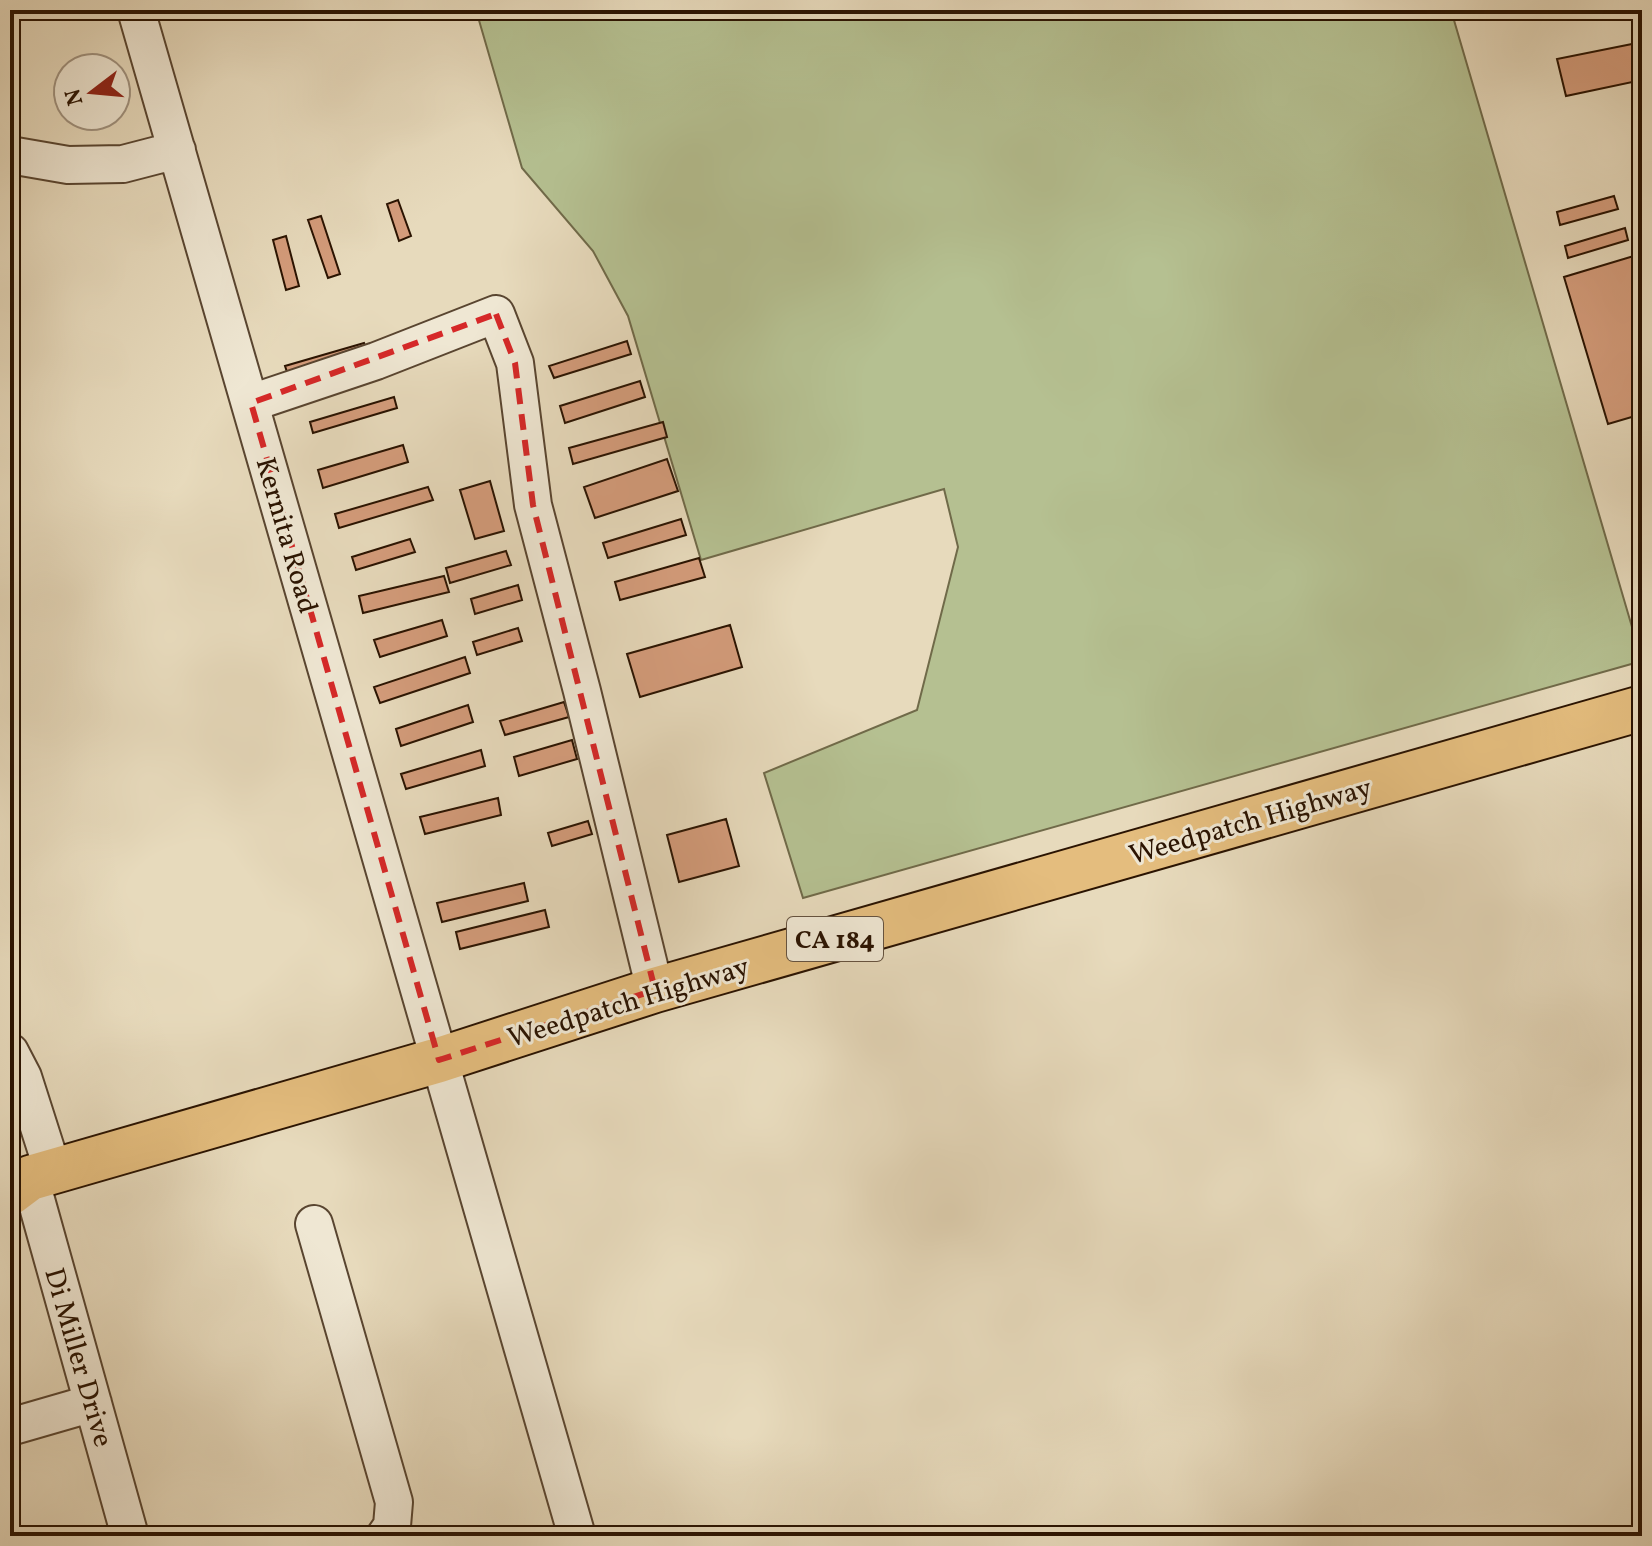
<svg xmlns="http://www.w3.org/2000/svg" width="1652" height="1546" viewBox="0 0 1652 1546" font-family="Vollkorn,serif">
<rect width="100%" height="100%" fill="#e7dabc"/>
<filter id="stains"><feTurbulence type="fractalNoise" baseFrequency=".0025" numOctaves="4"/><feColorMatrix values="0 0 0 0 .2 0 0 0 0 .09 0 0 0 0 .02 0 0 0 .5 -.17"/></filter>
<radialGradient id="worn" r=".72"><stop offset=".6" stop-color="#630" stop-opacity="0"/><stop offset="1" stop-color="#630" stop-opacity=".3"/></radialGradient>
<path fill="#b5c091" stroke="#706a49" stroke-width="2" d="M476,10H1451L1642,661L803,898L764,773L917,710L958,547L944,489L701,560L628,316L593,251L522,168Z"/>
<path fill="#d49c7b" stroke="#2a1301" stroke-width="2" d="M1642,42V80L1566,96L1557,59Z
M1614,196L1618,209L1560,225L1557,212Z
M398,200L411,236L399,241L387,204Z
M321,216L340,274L328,278L308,220Z
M1625,228L1628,240L1568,258L1565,246Z
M286,236L299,286L286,290L273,240Z
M1637,255L1642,273V414L1608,424L1564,277Z
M627,341L631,354L554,378L549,366Z
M364,343L368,357L290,381L285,366Z
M640,381L645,397L565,423L560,406Z
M394,397L397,408L313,433L310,422Z
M663,422L667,437L573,464L569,448Z
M403,445L408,462L323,488L318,470Z
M667,459L678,491L595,518L584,487Z
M490,481L504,531L475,539L460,490Z
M428,487L433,500L339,528L335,514Z
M681,519L686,535L608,558L603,543Z
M410,539L415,552L356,570L352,557Z
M506,551L511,565L450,583L446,568Z
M699,558L705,577L620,600L615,582Z
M444,576L449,592L363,613L359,596Z
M518,585L522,600L475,614L471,599Z
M442,620L447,636L380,657L374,640Z
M730,625L742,667L640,697L627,654Z
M518,628L522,641L477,655L473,642Z
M465,657L470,673L380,703L374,687Z
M564,702L569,717L505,735L500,721Z
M468,705L473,722L401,746L396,729Z
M572,740L577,759L519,776L514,757Z
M481,750L485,766L406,789L401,774Z
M498,798L501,815L425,834L420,817Z
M726,819L739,866L679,882L667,835Z
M588,821L592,834L552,846L548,833Z
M524,883L528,901L442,922L437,903Z
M545,910L549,927L460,949L456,932Z"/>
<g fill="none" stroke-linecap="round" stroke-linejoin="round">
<defs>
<path id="minor" d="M136,10L577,1536
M10,155L68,165L123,164L177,150
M251,403L376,361L496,314L515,363L533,505L582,691L655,990
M10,1052L23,1077L53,1171
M30,1178L130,1536
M314,1224L394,1502L392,1526L385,1536
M10,1427L93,1403"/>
<path id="major" d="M10,1193L30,1178L439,1060L655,990L1642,708"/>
</defs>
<use href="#minor" stroke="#594530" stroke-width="40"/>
<use href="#major" stroke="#2a1301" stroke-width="48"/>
<use href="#minor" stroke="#efe7d3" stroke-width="36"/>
<use href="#major" stroke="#e4bd7e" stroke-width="44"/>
</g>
<path fill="none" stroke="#d62828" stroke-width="6" stroke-dasharray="16 10" stroke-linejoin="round" d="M496,314L515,363L533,505L655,990L439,1060L251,403Z"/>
<g text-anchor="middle" stroke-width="6" stroke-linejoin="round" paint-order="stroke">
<rect fill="#efe7d3" stroke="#655340" stroke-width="2" x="787" y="917" width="96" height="44" rx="6"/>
<g font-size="26" font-weight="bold" fill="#2a1301">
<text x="835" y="948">CA 184</text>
</g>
<g font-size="28" fill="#2a1301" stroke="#efe7d3">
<text transform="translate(288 535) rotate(74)" y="10">Kernita Road</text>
<text transform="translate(1250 820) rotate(-16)" y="10">Weedpatch Highway</text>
<text transform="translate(628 1001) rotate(-17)" y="10">Weedpatch Highway</text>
<text transform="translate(80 1357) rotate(74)" y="10">Di Miller Drive</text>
</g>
</g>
<rect width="1652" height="1546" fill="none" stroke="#e7dabc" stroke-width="40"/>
<rect x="12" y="12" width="1628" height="1522" fill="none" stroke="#2a1301" stroke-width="4"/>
<rect x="20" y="20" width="1612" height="1506" fill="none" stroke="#2a1301" stroke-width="2"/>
<g transform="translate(92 92) rotate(254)"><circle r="38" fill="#efe7d3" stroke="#a0927f" stroke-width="2"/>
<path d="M0-6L14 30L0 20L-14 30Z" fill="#8f2418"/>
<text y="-12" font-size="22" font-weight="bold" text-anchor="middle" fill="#2a1301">N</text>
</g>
<rect width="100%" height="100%" filter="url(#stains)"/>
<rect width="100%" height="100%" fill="url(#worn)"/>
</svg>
